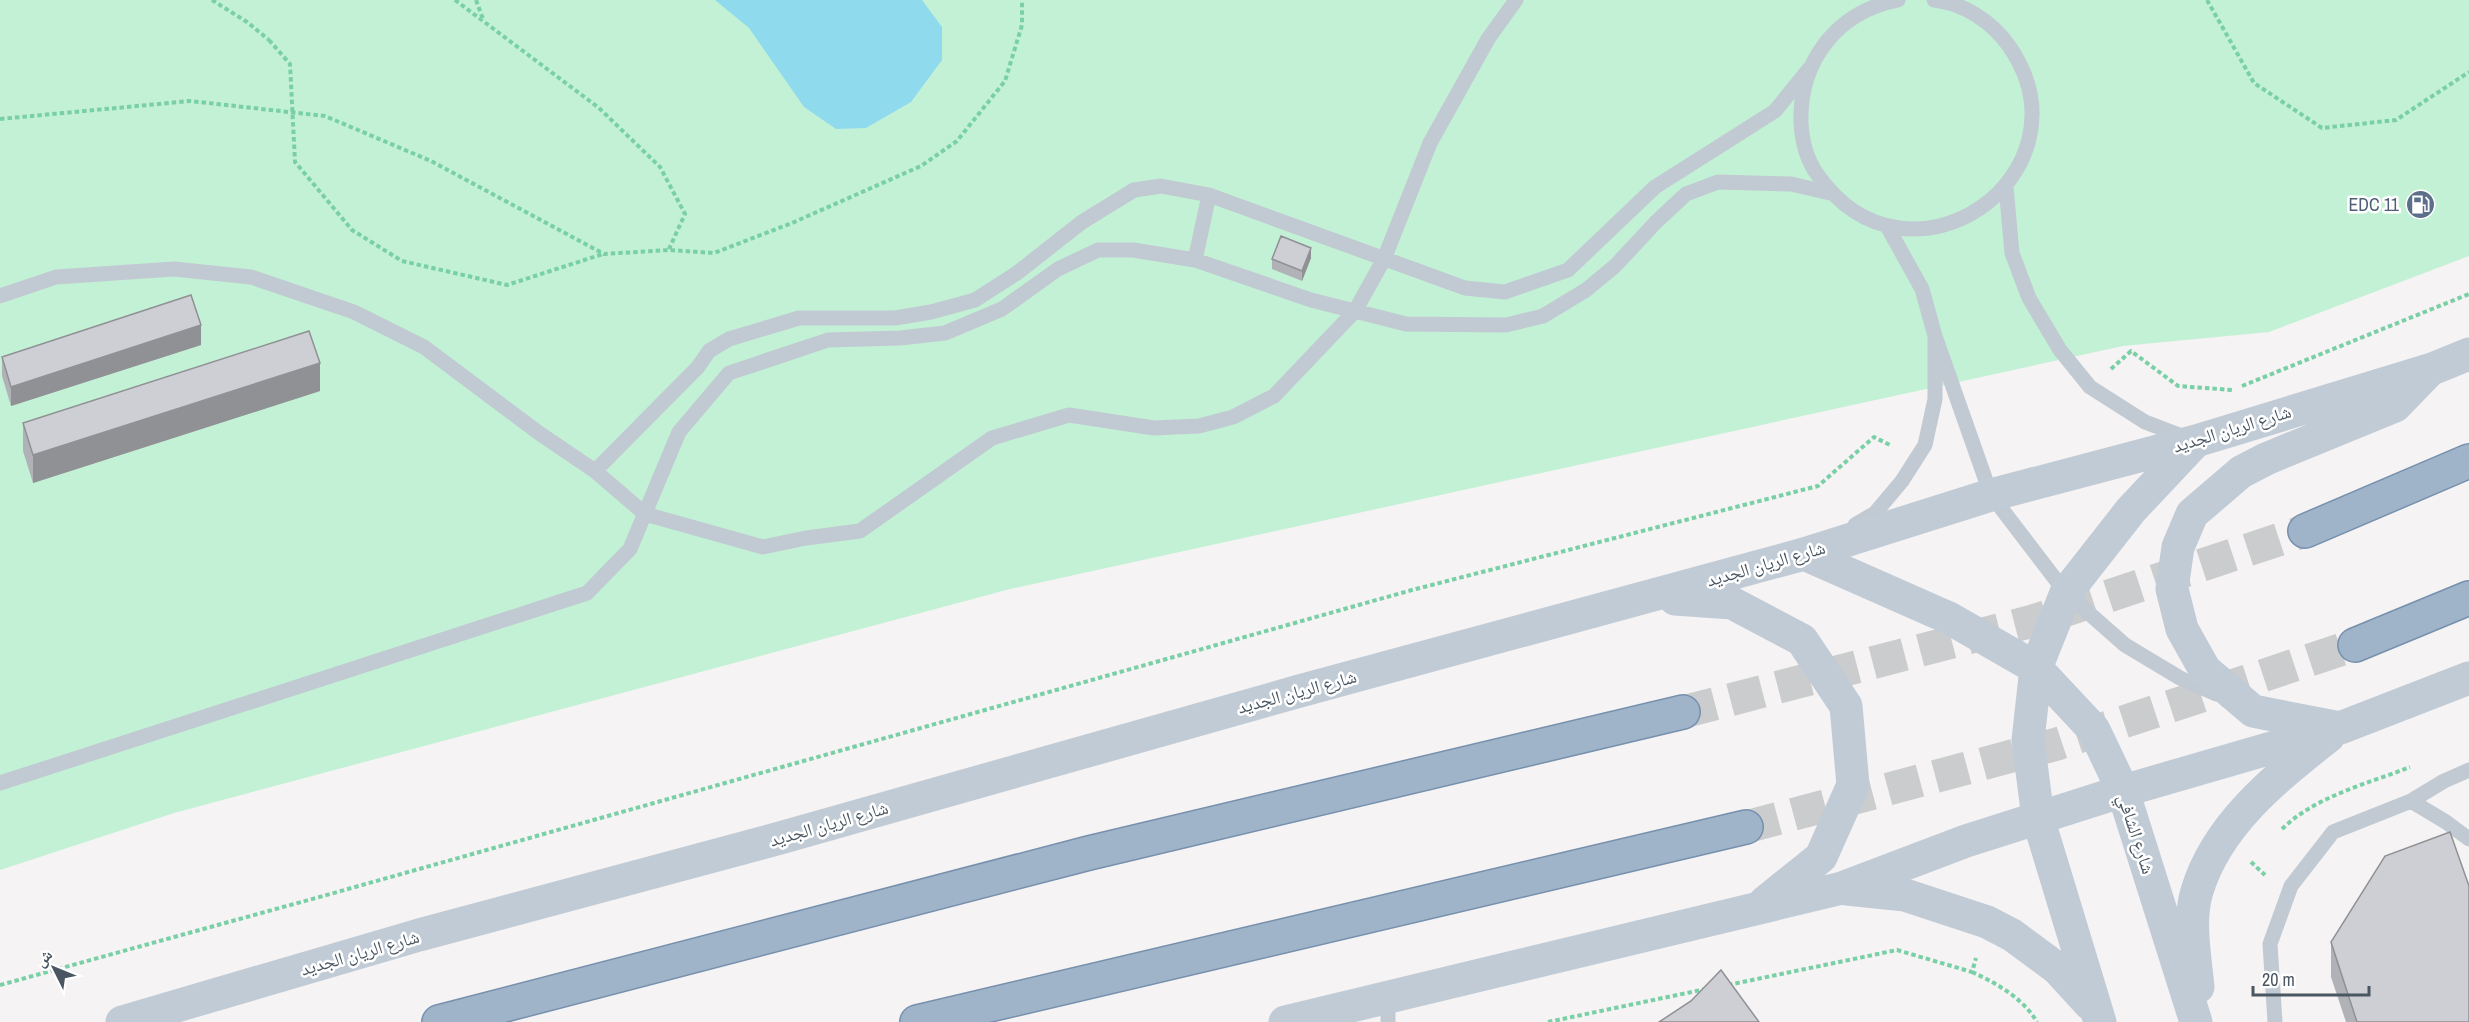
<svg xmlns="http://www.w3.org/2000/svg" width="2469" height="1022" viewBox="0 0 2469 1022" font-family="'Archivo Narrow','Noto Naskh Arabic',sans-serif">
<rect width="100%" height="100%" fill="#f5f3f3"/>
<path fill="#c3f1d5" d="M0,0H2469V256L2269,332L2123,346L1010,589L174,813L0,870Z"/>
<path fill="#90daee" d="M715,0H922L942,27V60L911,102L866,128L836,129L804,107L749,28Z"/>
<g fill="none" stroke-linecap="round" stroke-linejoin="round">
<path stroke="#caccce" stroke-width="33" stroke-dasharray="33 16" stroke-linecap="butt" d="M1683,712L2033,621L2305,531
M1746,827L2057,744L2355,645"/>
<defs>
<path id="trunk" d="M2305,531L2469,461
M2355,645L2469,598
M439,1022L1089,853L1683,712
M917,1022L1746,827"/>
</defs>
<use href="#trunk" stroke="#7690ad" stroke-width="36"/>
<path stroke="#7ad0a6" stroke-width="4" stroke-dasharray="4.5 3" stroke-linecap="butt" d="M212,0L247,22L269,40
M455,0L599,108L660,167L685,214L669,249
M476,0L483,19
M2207,0L2254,83L2322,128L2396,120L2469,72
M0,119L190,101L325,116L431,161L604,254L669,250L714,253L792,223L921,166L957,141L1005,81L1022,25V0
M402,261L507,285L603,254
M2111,369L2131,351L2178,386L2232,390
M2242,386L2469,294
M2282,829C2316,796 2367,784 2410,767
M2251,862L2265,875
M1972,972C1996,983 2023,998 2037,1022
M0,985L323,896L1412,590L1818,486L1874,437L1892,446
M1728,985L1897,950L1972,972L1976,958
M1548,1022L1706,989"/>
<path stroke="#c1cad2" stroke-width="15" d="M1898,0C1837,12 1799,61 1801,123C1802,140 1807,160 1817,174C1910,307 2097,173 2009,46C1992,22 1964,3 1934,0
M2006,187L2012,253L2029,298L2060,350L2090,387L2145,422L2187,438
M1195,260L1209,195
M0,296L56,277L174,269L251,277L354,312L424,347L539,433L595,471L645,514L763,547L806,538L860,531L992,438L1069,415L1154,428L1199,426L1233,417L1274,396L1355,311L1384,259L1430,143L1488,39L1516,0
M1935,336L1991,495L2066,593L2125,645L2180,678L2216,694
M595,471L698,367L709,351L729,339L799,318H895L931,312L975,300L1017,273L1082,222L1134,190L1161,186L1209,195L1465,288L1505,292L1568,270L1655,187L1775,111L1809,69
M1855,525L1875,513L1902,481L1925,445L1935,399V336L1922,289L1887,226
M0,783L587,593L630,549L679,432L729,373L828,340L900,338L945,333L1002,309L1058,269L1098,250H1133L1195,260L1311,300L1406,324L1506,325L1543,316L1586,290L1615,266L1656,222L1686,194L1718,182L1791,184L1830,193
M2411,801L2444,781L2469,770
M1388,1022V997
M2275,1022L2270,944L2291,886L2333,832L2411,801L2446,822L2469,839"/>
<path stroke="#c1cbd6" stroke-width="33" d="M1804,554L1949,618L2036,668L2094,730L2123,791L2196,1022
M1675,599L1732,603L1802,640L1846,706L1853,785L1821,857L1765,902
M2335,727L2253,711L2205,670L2182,629L2172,589L2178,547L2192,514L2241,472L2266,459L2395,406L2428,372
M1847,889L1905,895L1987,922L2012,935L2058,969L2090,1004
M2198,987C2195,956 2188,920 2197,891C2217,824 2276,778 2329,736
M122,1022L419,935L780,838L1296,692L1804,554L1991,495L2196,441L2432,369L2469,354
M1285,1022L1842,888L1966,841L2123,791L2340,728L2469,678
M2100,1022L2038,818L2028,740L2036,668L2066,593L2131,510L2196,441"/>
<use href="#trunk" stroke="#9fb4c9" stroke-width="33"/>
<path stroke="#7ad0a6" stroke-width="4" stroke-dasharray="4.5 3" stroke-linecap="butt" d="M269,40L290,64L295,162L352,230L402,261"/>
</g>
<path fill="#b0b2b7" d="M1311,258L1302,281L1272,269V259Z
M201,345L11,406L2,376V357Z
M320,391L33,483L23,451V423Z
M2331,942L2469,1022H2346L2331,977Z"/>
<path fill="#909195" d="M1311,248V258L1302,281V271Z
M201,325V345L11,406V387Z
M320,363V391L33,483V455Z"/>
<path fill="#cdcfd5" stroke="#909195" stroke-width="1.5" d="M1281,236L1311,248L1302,271L1272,259Z
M191,295L201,325L11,387L2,357Z
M309,331L320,363L33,455L23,423Z
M2450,832L2469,886V1022H2357L2331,942L2385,856Z
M1721,970L1759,1022H1659L1691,1001Z"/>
<defs>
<symbol id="fuel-disc" viewBox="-11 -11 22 22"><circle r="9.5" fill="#5c6f8a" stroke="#fff"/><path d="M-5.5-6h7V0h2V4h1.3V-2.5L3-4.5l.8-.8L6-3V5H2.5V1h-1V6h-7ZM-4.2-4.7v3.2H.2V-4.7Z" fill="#fff"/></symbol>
</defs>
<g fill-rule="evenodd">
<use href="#fuel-disc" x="2404" y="188" width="33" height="33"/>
</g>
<g text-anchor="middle" stroke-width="5" stroke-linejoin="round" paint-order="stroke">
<g font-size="18" fill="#4e5e75" stroke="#fff" text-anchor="end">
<text x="2399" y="211">EDC 11</text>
</g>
<g font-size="18" fill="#4a5661" stroke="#fff">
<text transform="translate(2232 429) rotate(-17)" y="6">شارع الريان الجديد</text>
<text transform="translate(1766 564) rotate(-16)" y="6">شارع الريان الجديد</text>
<text transform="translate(1297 692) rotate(-15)" y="6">شارع الريان الجديد</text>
<text transform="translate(829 824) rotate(-16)" y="6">شارع الريان الجديد</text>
<text transform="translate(2136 834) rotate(72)" y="6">شارع الشافي</text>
<text transform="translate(360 953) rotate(-16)" y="6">شارع الريان الجديد</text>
</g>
</g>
<g transform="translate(54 968) rotate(313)" stroke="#ffffff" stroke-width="4.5" paint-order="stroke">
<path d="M0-4.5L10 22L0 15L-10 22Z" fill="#4a5661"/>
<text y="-9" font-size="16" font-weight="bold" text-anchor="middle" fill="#4a5661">ش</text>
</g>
<path d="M2253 986v9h116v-9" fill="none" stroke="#4a5661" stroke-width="3"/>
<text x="2262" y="986" font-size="18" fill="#4a5661" stroke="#ffffff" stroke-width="4.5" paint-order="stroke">20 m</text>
</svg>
